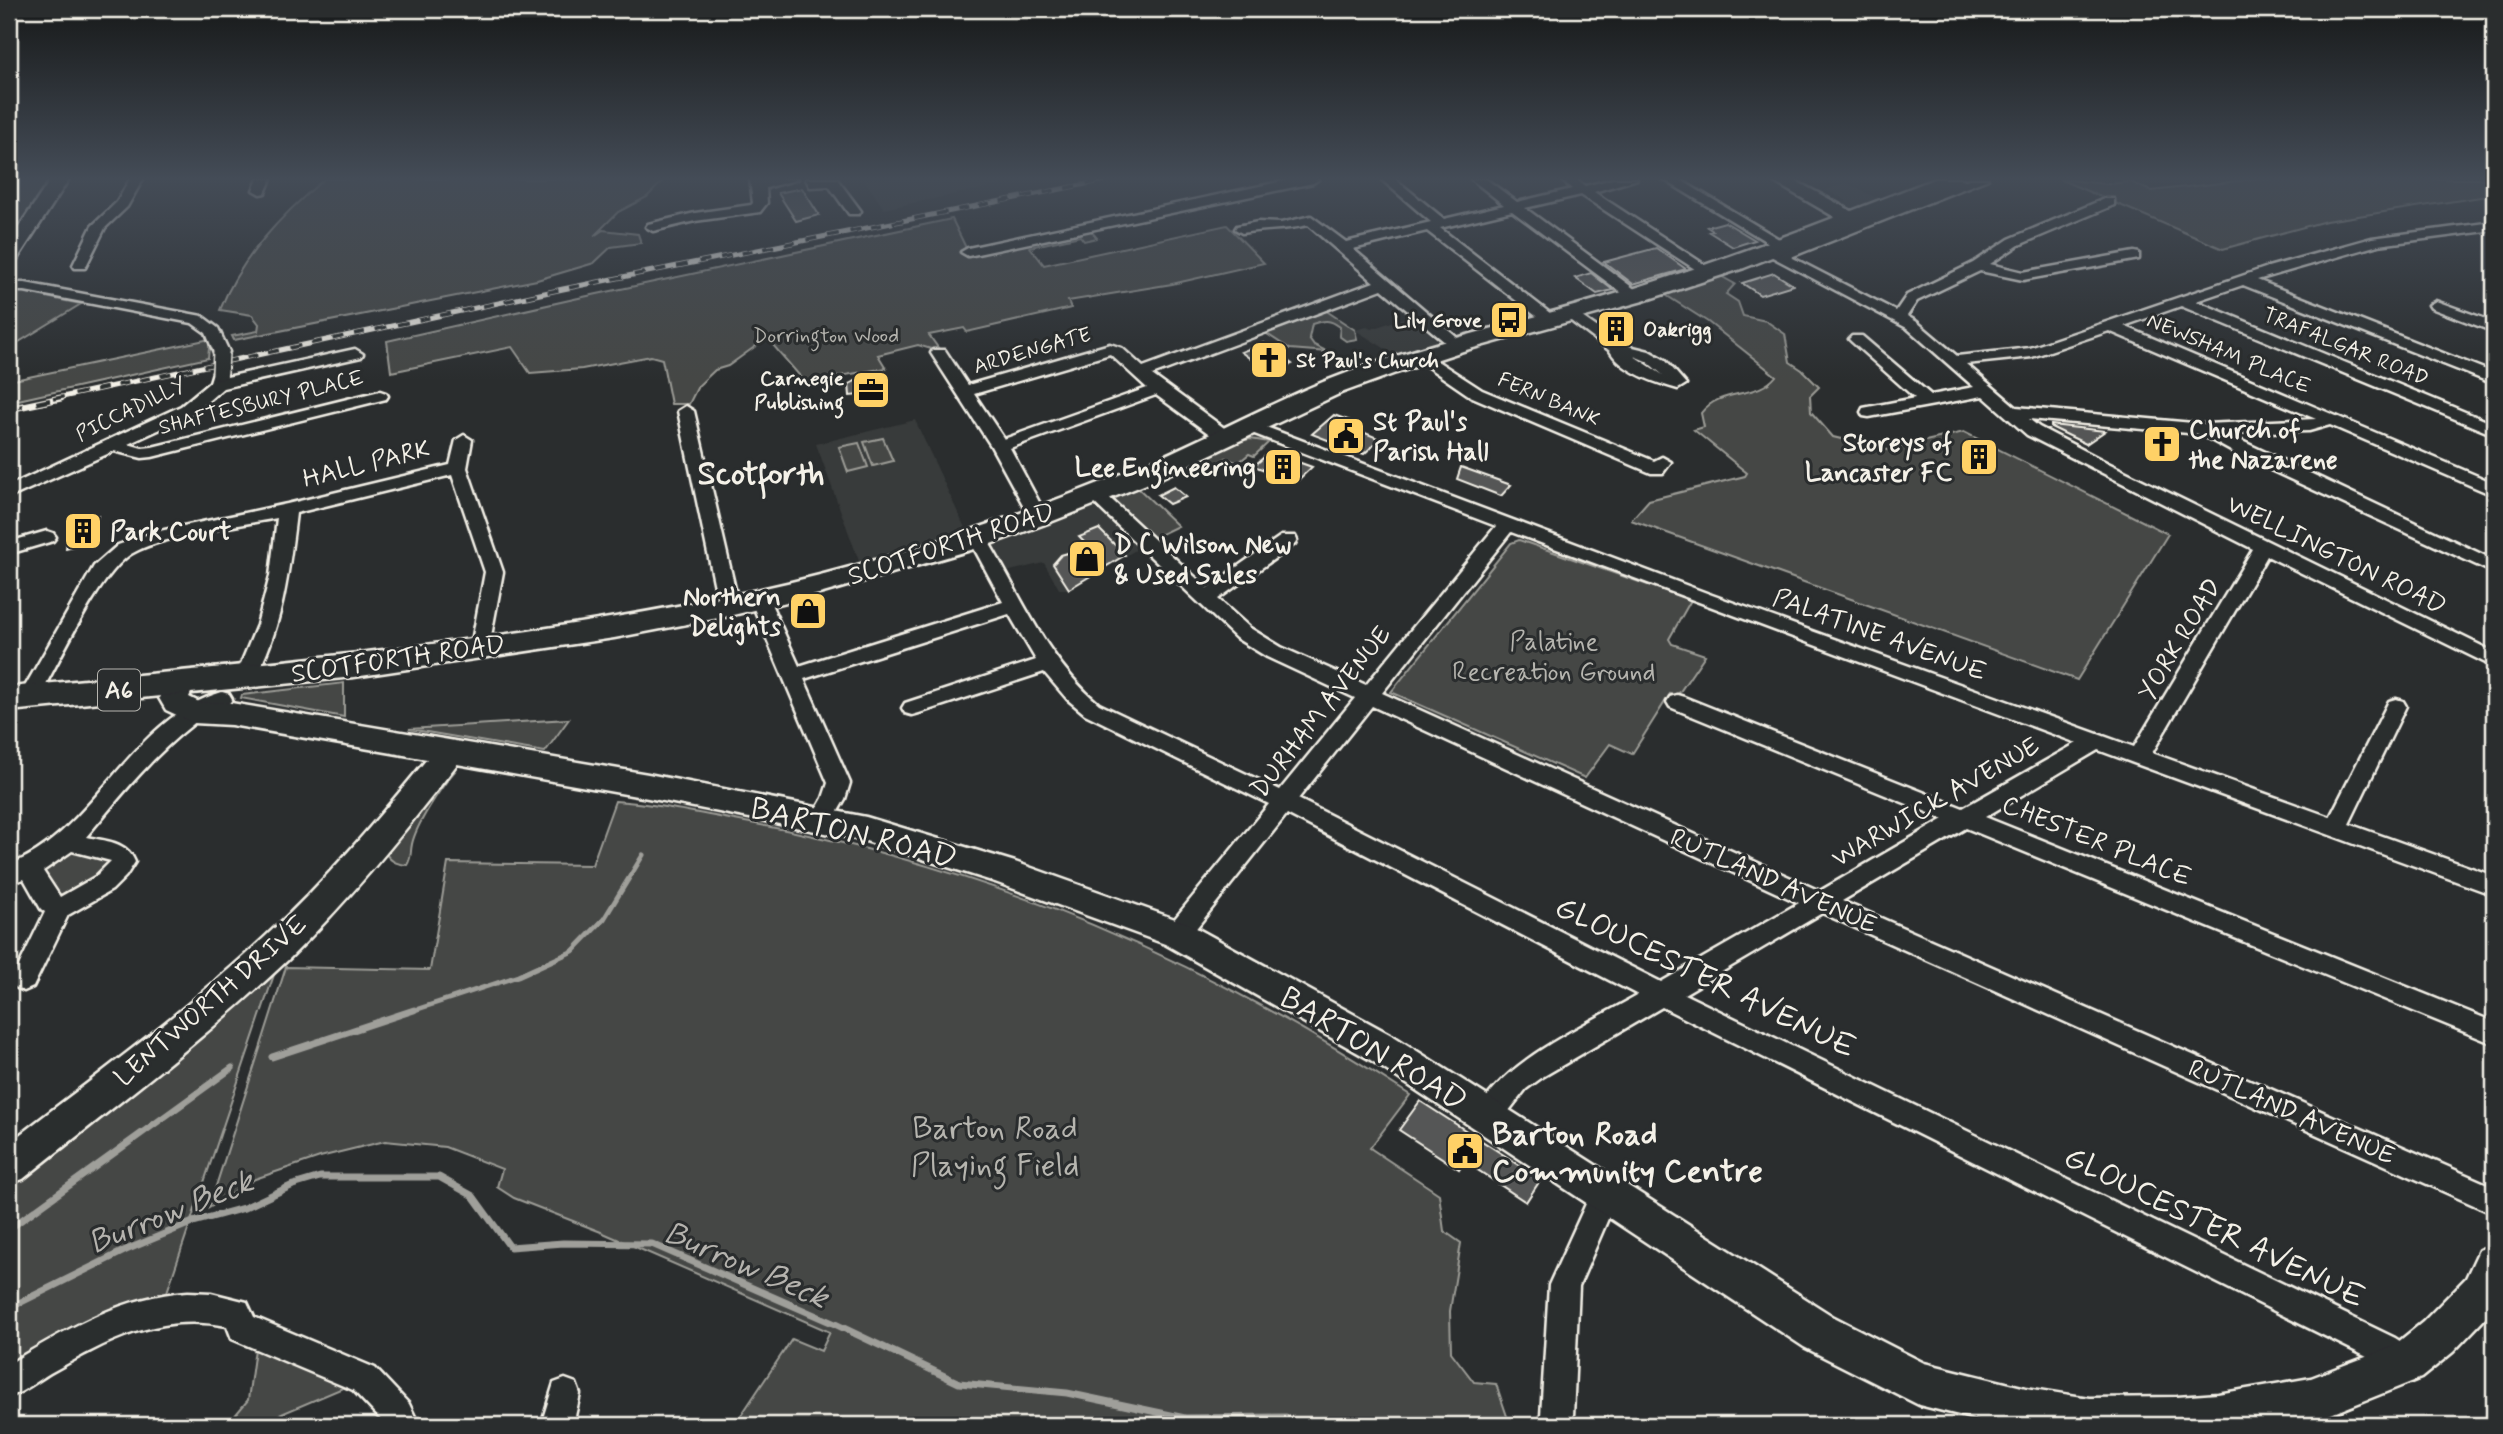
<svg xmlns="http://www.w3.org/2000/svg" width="2503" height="1434" viewBox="0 0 2503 1434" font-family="Mynerve,sans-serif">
<rect width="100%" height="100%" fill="#2a2d2e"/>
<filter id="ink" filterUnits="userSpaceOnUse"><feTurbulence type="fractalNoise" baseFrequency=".0143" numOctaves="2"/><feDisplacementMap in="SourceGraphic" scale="14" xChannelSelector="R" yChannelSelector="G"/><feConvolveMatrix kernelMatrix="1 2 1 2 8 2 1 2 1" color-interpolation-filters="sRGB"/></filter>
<g filter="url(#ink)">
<path fill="#373a3a" d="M864,179H1031L884,209Z
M1846,183L1879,199L1847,211L1837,205L1847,201L1826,190Z
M1410,316L1439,342L1397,356L1355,330L1367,327L1371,329Z
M915,420L966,530L859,561L816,444Z
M1095,504L1100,505L1139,548L1069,589H1059L1044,563L1006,572L991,546Z"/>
<path fill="#444645" stroke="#9c9c96" stroke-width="2" d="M9,179H48L50,182L9,244Z
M324,179H665L647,197L618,212L594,236L603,230L638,234L641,243L611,247L594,263L537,280L234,340L232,336L258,331L259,324L252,315L220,310C240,258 282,215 324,179Z
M2059,179L2107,184L2131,182L2151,191L2256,179H2494V195L2326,221L2223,249Z
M952,219L968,252L1088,227L1097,238L1084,241L1080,236L1030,247L1044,265L1227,225L1264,263L1172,284L1068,301L1071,308L967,332L964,328L929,335L941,352L918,345L878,355L886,368L805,382L767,338L728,366L715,370L698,386L689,404H671L662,359L651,356L582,369L530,373L512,347L391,372L387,341L583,297Z
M1717,274L1735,284L1726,294L1738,302L1743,316L1766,321L1785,334L1790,362L1802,370L1819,387L1810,396L1811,412L1833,437L1887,450L1964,432L2168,534L2077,680L1631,520L1649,500L1745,476L1747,473L1694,430L1704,427L1701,413C1721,387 1757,400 1776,376L1708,322L1661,292Z
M16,291L81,304L9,348V292Z
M1325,310L1355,330L1357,339L1346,341L1339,336L1340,327C1330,319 1324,320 1312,324L1309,338L1314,345L1328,352L1290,349L1264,332Z
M210,339L208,358L9,402V381Z
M883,438L893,461L873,466L864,442Z
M1251,439L1269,442L1254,456L1249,454L1238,463L1226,458L1217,464L1206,458L1239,441Z
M859,443L868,467L848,472L839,447Z
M1137,487L1178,526L1151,539L1115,502V496Z
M1519,540L1691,600L1669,639L1672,644L1705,655L1677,696L1670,694L1632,754L1610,744L1585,778L1391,692L1511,543Z
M344,683V717L241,698L242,695Z
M569,719L545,752L409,729Z
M454,772C441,787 416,825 412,844C410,853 412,857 407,865C396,864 389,861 384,850L449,773Z
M615,801C659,804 702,814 745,822C990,867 1202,959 1410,1095L1370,1148L1439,1194L1444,1231L1461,1243L1450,1311L1451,1352L1474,1382L1496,1384L1510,1425H738L736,1423L792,1339L821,1351L830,1332L601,1232L514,1198L497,1187L502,1169L445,1147L385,1141L320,1157L255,1179L209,1208L286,967L430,970L448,863L592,865Z
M73,850L109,858L112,861L105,874L61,899L42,871Z
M280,957L166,1295L62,1335L9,1372V1178L201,1024Z
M257,1334L364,1379L279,1415L272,1425H227L248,1400Z"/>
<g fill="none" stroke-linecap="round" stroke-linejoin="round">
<path stroke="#9f9f9a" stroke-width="5" d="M409,1012L518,976L573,951L604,919L643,855"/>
<path stroke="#9f9f9a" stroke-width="7" d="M272,1057L414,1010
M9,1229L232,1068
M9,1308L126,1250L193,1222L244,1208L293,1185L320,1177H439L473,1196L510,1247L563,1243L652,1244L835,1324L959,1383L1067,1393L1185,1418L1286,1417L1296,1425"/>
</g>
<path fill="#555756" stroke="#f4f1e8" stroke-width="2" d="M802,188L819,215L796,221L778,193Z
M1725,222L1755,240L1733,247L1709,232L1713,231L1707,227Z
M1656,248L1686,269L1633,284L1604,262Z
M1591,273L1613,290L1597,294L1575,278Z
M1774,273L1793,285L1760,295L1742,283Z
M1264,343L1292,364L1270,373L1241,352Z
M876,376L879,401L864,403V399L860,400L859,395L850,396L849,384L859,379Z
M1334,415L1348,420L1343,424L1380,439L1364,454L1312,434Z
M2051,425L2105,431L2086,444L2051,427Z
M1270,452L1312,467L1296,482L1254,466Z
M1461,467L1511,485L1501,496L1457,479Z
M1174,487L1186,497L1169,504L1158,495Z
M98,516L95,541L66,548L70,522Z
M1099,529L1125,555L1069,589L1053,564L1061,555L1089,547L1079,537Z
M1420,1101L1541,1179L1526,1202L1464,1161L1459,1169L1399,1130Z"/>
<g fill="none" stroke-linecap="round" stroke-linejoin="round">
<defs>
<path id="street" d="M130,179H143L127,207L105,228L85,268H75L73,265L92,226L117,202Z
M258,179H271L265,193L260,194L253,190Z
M750,179H798L766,188L767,203L760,212L695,221L653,231L646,227L648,224L695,213L751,205L753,203Z
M806,179H837L861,211L859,214H849L829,186L810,187Z
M1293,179H1319L1313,183L968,256L961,252L968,248Z
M1381,179H1395L1444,219L1504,205L1471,179H1486L1517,202L1572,189L1560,179H1575L1585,186L1613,179H1637L1594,192L1716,272L1709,276L1704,275L1581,195L1525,208L1640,293L1642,296L1640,299H1630L1512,211L1440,228L1555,317L1558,320L1555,323H1545L1427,231L1353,249L1462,342L1465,345L1462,348H1452L1382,289L1152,375L1231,433L1233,437L1231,441H1219L1156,395L1010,448L1047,517L1044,521H1032L991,446L931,353L933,350H945L968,385L1110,344L1122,348L1143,367L1374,282L1308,225C1286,230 1264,229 1242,233L1235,229L1237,226L1258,222L1281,223L1311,216L1346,242L1431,222ZM1110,354L1147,388L1004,439L974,394Z
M1663,179H1679L1789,245L1782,249L1777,248Z
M1969,179H1988L1791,257L1896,311L1907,295L1973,263L2009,239L2104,199H2114V205L2019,245L1990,264L2023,272L2134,252L2139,253V259L2023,280L1980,271L1917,301L1907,316L1917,322L1957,356L2030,348L2268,267L2372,238L2494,222V230L2378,245L2257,280L2494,373V384L2243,285L2196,301L2494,424V435L2181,306L2124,326L2494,483V494L2488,493L2330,425L2309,431L2225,433L2494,560V573L2240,456L2200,434L2029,419L2039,427L2108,463L2494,652V667L2267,556L2152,753L2330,817L2389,701L2396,699L2403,701L2406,706L2349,824L2494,876V895L2098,750L1985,817L2494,1022V1044L1966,828L1842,901L2494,1187V1214L1822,913L1684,994L2395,1338L2417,1352L2421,1363L2417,1374L2406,1378L2373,1360L1662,1007L1544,1076L1526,1089L1497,1126L1488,1129L1479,1126L1475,1117C1500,1061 1587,1025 1638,995L1287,814L1186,941L1177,944L1168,941L1165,934L1168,927L1269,804L1085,714L1067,699L1044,672L919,713L912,715L905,713L902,708L905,703L1036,660L1009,614L804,679L850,783L845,799L830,825L822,828L814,825L811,819L823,798L828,783L750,599L753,595H767L799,666L1003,602L969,539L978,533L987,539C1022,597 1046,660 1099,704L1280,790L1355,698L1267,657L1236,638L1089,498L1086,494L1089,490H1101L1207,588L1281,536H1295L1297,540L1295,544L1218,599L1250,628L1281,647L1366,685L1496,526L1244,430L1242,426L1244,422L1250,421L1712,595L2134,747L2253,549L2027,435L1983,396L1869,417L1863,416L1861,412L1863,408L1915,398L1852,342L1849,339L1852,336H1862L1931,395L1974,387L1907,328L1761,251L1768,247L1780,252ZM2109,331L2316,419L2204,424L2016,407L1966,364L2032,357ZM1511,532L2077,743L1963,808L1684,697L1677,695L1670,697L1667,702L1670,707L1944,819L1820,891L1382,693ZM1372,706L1799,903L1661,982L1298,799Z
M9,283H25L202,316L218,328L229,352L221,357L215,355L206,333L192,323L25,291H9Z
M2436,301L2494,322V332L2431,308L2429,305Z
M1572,310L1621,344L1649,351L1665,360L1686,384L1678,389C1656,383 1622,372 1610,351L1567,318L1564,315L1567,312ZM1634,356L1646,361L1663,375Z
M355,349L363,354L361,357L223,388L193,414L128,444L142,448L152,447L380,391L386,393L388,396L386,399L152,457L142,458L114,451L9,498V486L181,406L210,382L214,369H226L227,377Z
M1422,351L1482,390L1654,461L1662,457L1671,462L1663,473H1651L1470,396L1416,359L1414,356Z
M686,406L694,411L739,606L736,611H722L719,606L678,411Z
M464,435L472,440L467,468L503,572L488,652H474L471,647L485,572L452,475L296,513C289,571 282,632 252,683H238L235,678L257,625L270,576L277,518C242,525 159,536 131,554C98,575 58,665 36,702L29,704L22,702L19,697L94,566L118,545L155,532L287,504L450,465L456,440Z
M47,531L53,533L56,537L53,541L9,554V542Z
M222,692L229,694L232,699C226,711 203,716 192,725C151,757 119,798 86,837C105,841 127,841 135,862L126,876L112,890L68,915L33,987L24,991L15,987L12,980L45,912L41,909L24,879L9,884V865C95,833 129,719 222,692ZM72,851L111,861L95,877L60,897L43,871Z
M1605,1180L1615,1184L1619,1193L1579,1286L1573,1416L1569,1425H1545L1541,1416L1549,1285L1595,1184Z
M188,1292L211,1293L247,1302L254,1317L375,1368L409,1404L419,1425H386L353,1390L232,1339L227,1326C159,1312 107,1341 50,1373C37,1381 24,1392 9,1397V1364L17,1359C71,1327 124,1296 188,1292Z
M565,1379L576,1383L580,1394L573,1425H541L554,1383Z"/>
<path id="secondary" d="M51,179H69L16,261L9,263V242Z
M1769,179H1792L1859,215L1862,219L1859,223H1845Z
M180,674L190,677L195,684L189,697L199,702L231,703L648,774L866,817L1015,862L1189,924L1395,1037L1834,1317L1924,1363L2026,1388L2089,1398L2177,1397L2218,1394L2311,1378L2392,1347L2423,1322L2466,1278L2479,1250L2494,1244V1309L2453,1352L2421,1378L2311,1422L2292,1425H1999L1919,1405L1804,1347L1369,1059L1165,944L995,882L866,841L648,798L457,764C405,832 351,898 290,958C206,1038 113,1107 23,1179L9,1184V1143C96,1076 186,1011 266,936C325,882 376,821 427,759L231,725L194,723L166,710L159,698L170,677Z"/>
<path id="primary" d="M1934,179H1964L1961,183L1744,268L1643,301L1466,350L1396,373L1341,393L1154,481L1048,523L988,545L823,593L729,616L614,638L354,677L9,711V687C249,665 491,645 728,596C866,568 1001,524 1131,470C1196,443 1258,409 1323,382C1423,342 1529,321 1632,289C1734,257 1834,218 1934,179Z"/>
</defs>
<use href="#street" stroke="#f4f1e8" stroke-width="5"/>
<use href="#secondary" stroke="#f4f1e8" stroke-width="5"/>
<use href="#primary" stroke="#f4f1e8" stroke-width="5"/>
<use href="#street" fill="#2a2d2e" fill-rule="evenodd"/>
<use href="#secondary" fill="#2a2d2e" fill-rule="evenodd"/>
<use href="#primary" fill="#2a2d2e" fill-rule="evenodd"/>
<defs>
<path id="rail-far1" d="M53,399L563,289L1111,179"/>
<path id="rail" d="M9,409L61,398"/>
</defs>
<use href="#rail-far1" stroke="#f4f1e8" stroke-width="5"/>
<use href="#rail" stroke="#f4f1e8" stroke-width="7"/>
<use href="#rail-far1" stroke="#2a2d2e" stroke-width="3.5" stroke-dasharray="11" stroke-linecap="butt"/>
<use href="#rail" stroke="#2a2d2e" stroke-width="4.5" stroke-dasharray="14" stroke-linecap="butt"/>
<defs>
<path id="street-bridge" d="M220,372L221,352"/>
</defs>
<use href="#street-bridge" stroke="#f4f1e8" stroke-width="18" stroke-linecap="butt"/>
<use href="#street-bridge" stroke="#2a2d2e" stroke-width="15"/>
</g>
</g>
<linearGradient id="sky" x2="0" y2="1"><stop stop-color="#171919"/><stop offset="0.47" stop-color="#444c57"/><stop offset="1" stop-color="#444c57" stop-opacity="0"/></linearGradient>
<rect width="2503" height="380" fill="url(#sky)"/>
<defs>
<symbol id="bus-square" viewBox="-11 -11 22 22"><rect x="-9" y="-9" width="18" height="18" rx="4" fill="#ffd166" stroke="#2a2d2e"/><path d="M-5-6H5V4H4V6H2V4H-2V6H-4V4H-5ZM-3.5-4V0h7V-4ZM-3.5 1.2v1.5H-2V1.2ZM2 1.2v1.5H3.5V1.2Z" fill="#111"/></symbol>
<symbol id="building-square" viewBox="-11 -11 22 22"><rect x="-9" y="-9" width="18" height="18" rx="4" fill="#ffd166" stroke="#2a2d2e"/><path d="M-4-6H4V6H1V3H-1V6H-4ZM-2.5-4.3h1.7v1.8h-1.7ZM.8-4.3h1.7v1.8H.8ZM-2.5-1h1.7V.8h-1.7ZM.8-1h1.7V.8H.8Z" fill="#111"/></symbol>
<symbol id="church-square" viewBox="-11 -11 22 22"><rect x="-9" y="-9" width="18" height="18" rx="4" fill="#ffd166" stroke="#2a2d2e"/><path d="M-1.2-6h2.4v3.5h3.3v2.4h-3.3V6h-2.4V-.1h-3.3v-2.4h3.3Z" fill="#111"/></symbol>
<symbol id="office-square" viewBox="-11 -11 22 22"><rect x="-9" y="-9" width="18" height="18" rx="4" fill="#ffd166" stroke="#2a2d2e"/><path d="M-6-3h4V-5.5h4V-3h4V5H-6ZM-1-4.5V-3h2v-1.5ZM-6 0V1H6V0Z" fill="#111"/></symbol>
<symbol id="civic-square" viewBox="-11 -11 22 22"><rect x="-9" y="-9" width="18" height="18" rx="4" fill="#ffd166" stroke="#2a2d2e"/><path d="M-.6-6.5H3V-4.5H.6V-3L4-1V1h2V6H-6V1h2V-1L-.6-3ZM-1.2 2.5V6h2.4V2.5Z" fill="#111"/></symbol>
<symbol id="shop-square" viewBox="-11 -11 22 22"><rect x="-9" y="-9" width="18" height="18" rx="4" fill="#ffd166" stroke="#2a2d2e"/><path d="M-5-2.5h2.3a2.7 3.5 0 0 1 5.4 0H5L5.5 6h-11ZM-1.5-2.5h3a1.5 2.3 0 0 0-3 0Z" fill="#111"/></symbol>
</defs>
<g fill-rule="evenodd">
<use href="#bus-square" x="1487" y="298" width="44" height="44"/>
<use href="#building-square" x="1594" y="307" width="44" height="44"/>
<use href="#church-square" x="1247" y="338" width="44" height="44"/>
<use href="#office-square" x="849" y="368" width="44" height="44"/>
<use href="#civic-square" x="1324" y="414" width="44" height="44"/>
<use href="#church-square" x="2140" y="422" width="44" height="44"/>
<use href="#building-square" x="1957" y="435" width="44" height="44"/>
<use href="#building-square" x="1261" y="445" width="44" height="44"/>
<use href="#building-square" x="61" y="509" width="44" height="44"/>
<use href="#shop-square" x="1065" y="537" width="44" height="44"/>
<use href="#shop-square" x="786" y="589" width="44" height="44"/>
<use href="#civic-square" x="1443" y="1129" width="44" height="44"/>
</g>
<g text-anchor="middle" stroke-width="6" stroke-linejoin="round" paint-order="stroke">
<g font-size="21" font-weight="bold" fill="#f4f1e8" stroke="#2a2d2e" text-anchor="end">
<text x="1482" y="327">Lily Grove</text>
<text x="1643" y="336" text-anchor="start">Oakrigg</text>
<text x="1296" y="367" text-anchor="start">St Paul's Church</text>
<text x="844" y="385">Carnegie<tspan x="844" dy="24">Publishing</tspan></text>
</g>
<g font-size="21" fill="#b6b5af" stroke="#2a2d2e">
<text x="826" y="342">Dorrington Wood</text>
</g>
<g font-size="21" fill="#f4f1e8" stroke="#2a2d2e">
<text transform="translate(2346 346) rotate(22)" y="7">TRAFALGAR ROAD</text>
<text transform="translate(1032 350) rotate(-16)" y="7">ARDENGATE</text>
<text transform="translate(2229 353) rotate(23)" y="7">NEWSHAM PLACE</text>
<text transform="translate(1549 399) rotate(23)" y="7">FERN BANK</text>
<text transform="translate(261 402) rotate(-14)" y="7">SHAFTESBURY PLACE</text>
<text transform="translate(131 409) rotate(-26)" y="7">PICCADILLY</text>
</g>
<rect fill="#2a2d2e" stroke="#b7b6b0" stroke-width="2" x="98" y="669.5" width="42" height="41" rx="5"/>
<g font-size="24" font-weight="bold" fill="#f4f1e8">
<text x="119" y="698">A6</text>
</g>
<g font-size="26" font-weight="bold" fill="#f4f1e8" stroke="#2a2d2e" text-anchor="start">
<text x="1373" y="430">St Paul's<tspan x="1373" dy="30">Parish Hall</tspan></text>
<text x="2189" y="438">Church of<tspan x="2189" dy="30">the Nazarene</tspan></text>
<text x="1952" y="451" text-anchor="end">Storeys of<tspan x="1952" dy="30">Lancaster FC</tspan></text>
<text x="1256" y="476" text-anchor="end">Lee Engineering</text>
<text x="110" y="540">Park Court</text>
<text x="1114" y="553">D C Wilson New<tspan x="1114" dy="30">&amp; Used Sales</tspan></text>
<text x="781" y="605" text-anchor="end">Northern<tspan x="781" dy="30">Delights</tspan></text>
</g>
<g font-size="26" fill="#f4f1e8" stroke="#2a2d2e">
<text transform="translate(366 463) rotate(-14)" y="9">HALL PARK</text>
<text transform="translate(951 543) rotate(-18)" y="9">SCOTFORTH ROAD</text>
<text transform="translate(2337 554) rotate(26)" y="9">WELLINGTON ROAD</text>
<text transform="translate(1880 634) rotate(20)" y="9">PALATINE AVENUE</text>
<text transform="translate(2179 639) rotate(-59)" y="9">YORK ROAD</text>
<text transform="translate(398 658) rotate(-8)" y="9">SCOTFORTH ROAD</text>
<text transform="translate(1320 711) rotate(-52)" y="9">DURHAM AVENUE</text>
<text transform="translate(1935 801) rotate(-30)" y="9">WARWICK AVENUE</text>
<text transform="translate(2097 840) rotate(22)" y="9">CHESTER PLACE</text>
<text transform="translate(1774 880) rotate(24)" y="9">RUTLAND AVENUE</text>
<text transform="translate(210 1000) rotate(-41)" y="9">LENTWORTH DRIVE</text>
<text transform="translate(2292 1111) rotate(24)" y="9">RUTLAND AVENUE</text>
</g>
<g font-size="26" fill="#b6b5af" stroke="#2a2d2e">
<text x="1554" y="650">Palatine<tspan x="1554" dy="30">Recreation Ground</tspan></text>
</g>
<g font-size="32" fill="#f4f1e8" stroke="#2a2d2e">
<text transform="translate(854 832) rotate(14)" y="11">BARTON ROAD</text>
<text transform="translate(1706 976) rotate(26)" y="11">GLOUCESTER AVENUE</text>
<text transform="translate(1374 1048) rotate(31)" y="11">BARTON ROAD</text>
<text transform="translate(2215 1226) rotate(26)" y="11">GLOUCESTER AVENUE</text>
</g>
<g font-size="32" fill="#b6b5af" stroke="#2a2d2e">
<text x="995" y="1138">Barton Road<tspan x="995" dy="37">Playing Field</tspan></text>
</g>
<g font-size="32" font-weight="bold" fill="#f4f1e8" stroke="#2a2d2e" text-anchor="start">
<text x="1492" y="1144">Barton Road<tspan x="1492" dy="37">Community Centre</tspan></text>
</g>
<g font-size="33" font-weight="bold" fill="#f4f1e8" stroke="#2a2d2e">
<text x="761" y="484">Scotforth</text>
</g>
<g font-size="33" font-style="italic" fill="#b5b3ae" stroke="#2a2d2e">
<text transform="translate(170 1210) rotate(-22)" y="12">Burrow Beck</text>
<text transform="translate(747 1263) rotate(23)" y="12">Burrow Beck</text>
</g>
</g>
<rect width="2503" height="1434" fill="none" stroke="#2a2d2e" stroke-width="35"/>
<rect x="18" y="18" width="2468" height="1399" fill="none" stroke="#f4f1e8" stroke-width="2.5" filter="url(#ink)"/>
</svg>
